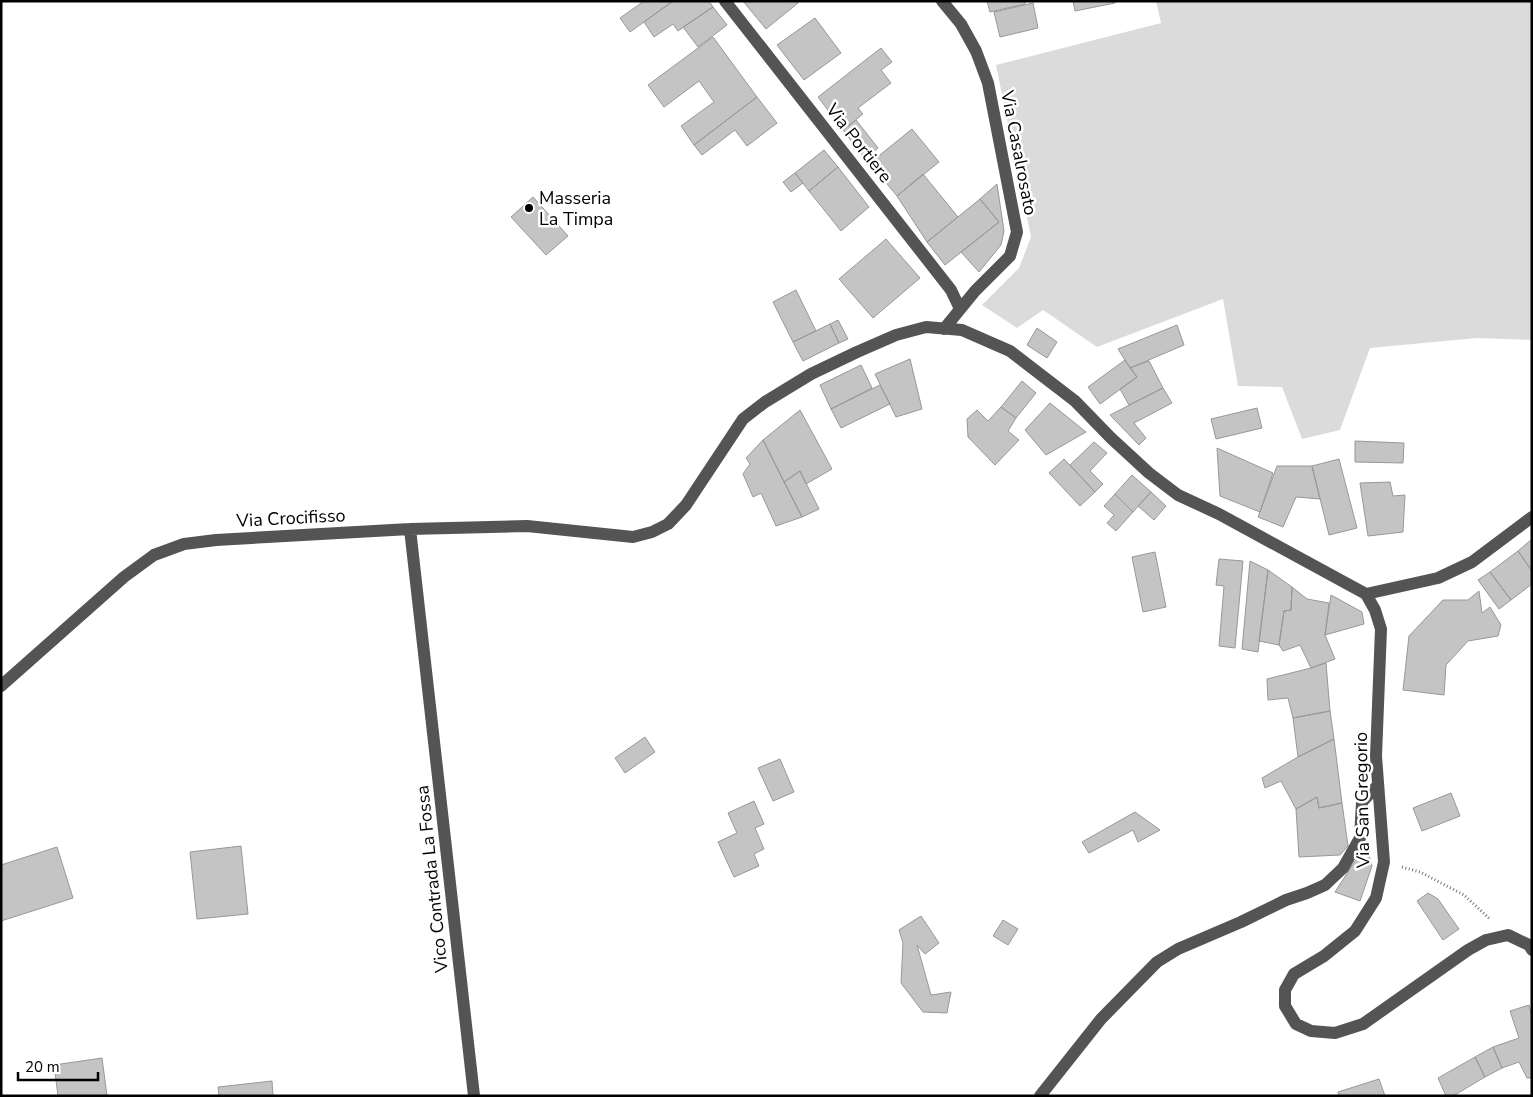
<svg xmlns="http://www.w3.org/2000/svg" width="1533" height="1097" viewBox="0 0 1533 1097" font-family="'Nunito Sans',sans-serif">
<rect width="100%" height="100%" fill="#fff"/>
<path fill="#dbdbdb" d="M1156,1H1532V340L1477,338L1370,348L1340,430L1302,439L1282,387L1238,386L1223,299L1097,347L1043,310L1017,328L982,305L1019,268L1031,237L996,65L1161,23Z"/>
<path fill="#c4c4c4" stroke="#989898" d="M644,1H673L630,32L620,18Z
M673,1H709L713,7L678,31L673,24L654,37L644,22Z
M743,1H796L798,3L766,29Z
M987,1H1025V4L990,12Z
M1073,1H1115V3L1075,11Z
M1033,3L1038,28L1000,37L994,12Z
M713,7L727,25L698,47L683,27Z
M815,18L841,53L804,80L777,45Z
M713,37L757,97L694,145L681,126L714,102L699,81L664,107L648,85Z
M881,48L892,62L881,70L891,83L858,108L863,114L843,130L818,97Z
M757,97L777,123L747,146L735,130L702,155L694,145Z
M856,120L878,148L864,158L843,130Z
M912,129L939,162L897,196L870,163Z
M824,150L838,167L809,191L795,173Z
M838,167L869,207L841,231L809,191Z
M795,173L803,183L791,192L783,182Z
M923,174L958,217L927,242L897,196Z
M997,184L1004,231L1001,245L979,272L961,252L999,222L980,199Z
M533,197L568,236L546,255L511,217Z
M980,199L999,222L945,265L927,242Z
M886,239L920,278L873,318L839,279Z
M796,290L816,331L793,342L773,302Z
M838,320L848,339L839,343L830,324Z
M830,324L839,343L803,361L793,342Z
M1177,325L1184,345L1130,368L1118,349Z
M1037,328L1057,342L1047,358L1027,345Z
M910,359L922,409L896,417L875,374Z
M1125,360L1137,377L1100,404L1088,387Z
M1149,361L1163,388L1129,405L1120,389L1137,377L1130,368Z
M861,365L872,388L831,409L820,385Z
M1022,381L1036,393L1016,418L1001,407Z
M880,385L890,404L841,428L831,409Z
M1163,388L1172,403L1134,423L1146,438L1139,445L1110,415Z
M1050,403L1086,432L1046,455L1025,430Z
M1001,407L1016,418L1008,431L1019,440L995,465L968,437L967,419L977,410L988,421Z
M1257,408L1262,428L1216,439L1211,419Z
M800,410L832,469L806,484L800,471L784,482L763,440Z
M763,440L802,517L776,526L761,493L753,497L743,474L750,464L746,458Z
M1355,441L1404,443L1403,463L1355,462Z
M1094,442L1107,453L1090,471L1103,484L1095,492L1070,465Z
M1217,448L1273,473L1260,512L1220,496Z
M1064,459L1095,492L1080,506L1049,473Z
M1339,459L1357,528L1329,535L1312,466Z
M1277,466H1312L1320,499L1296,497L1283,527L1258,517Z
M800,471L819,509L802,517L784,482Z
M1132,475L1151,492L1133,512L1115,494Z
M1390,482L1393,496L1405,495L1403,532L1368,536L1360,483Z
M1151,492L1166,506L1154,520L1138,506Z
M1115,494L1133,512L1116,531L1107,523L1114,515L1104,506Z
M1532,539V571L1518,551Z
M1518,551L1532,571V584L1511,600L1490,572Z
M1155,552L1166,607L1143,612L1132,557Z
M1219,559L1243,561L1235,648L1219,646L1224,586L1216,585Z
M1250,561L1268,570L1258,652L1242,649Z
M1268,570L1292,587L1291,610L1284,611L1279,645L1259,641Z
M1490,572L1511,600L1499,609L1478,580Z
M1292,587L1307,599L1329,603L1325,635L1335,659L1311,668L1300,645L1283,651L1279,645L1284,611L1291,610Z
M1479,591L1482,613L1490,607L1501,625L1498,636L1468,641L1446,665L1444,695L1403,690L1409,636L1443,600H1468Z
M1331,595L1362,612L1364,624L1325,635Z
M1326,663L1330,711L1293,718L1288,698L1268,700L1267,679L1311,668Z
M1330,711L1334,739L1298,757L1293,718Z
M645,737L655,752L625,773L615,758Z
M1334,739L1342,803L1319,808L1317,797L1296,809L1281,781L1265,788L1262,778L1298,757Z
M780,759L794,792L773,801L758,768Z
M1451,793L1460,816L1422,831L1413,808Z
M1317,797L1319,808L1342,803L1348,846L1340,855L1299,857L1296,809Z
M754,801L764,824L755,828L764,849L754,854L759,866L734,877L718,842L737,833L728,813Z
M1135,812L1160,830L1138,842L1133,830L1089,853L1082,842Z
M1366,844L1372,866L1360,901L1335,892Z
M241,846L248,914L197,919L190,852Z
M57,847L73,898L1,921V865Z
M1428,893L1438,899L1459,929L1443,940L1417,901Z
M921,916L939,943L925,954L917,945L931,995L951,992L947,1013L923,1012L901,983L903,943L899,930Z
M1003,920L1018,929L1008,945L993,936Z
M1529,1005L1532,1018V1078H1527L1519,1062L1502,1068L1493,1047L1519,1038L1510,1011Z
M1493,1047L1502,1068L1485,1077L1475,1057Z
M1475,1057L1485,1077L1453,1096H1446L1438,1078Z
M102,1058L107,1096H58L54,1065Z
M1379,1079L1385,1096H1339L1338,1092Z
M272,1081L273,1096H219L218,1087Z"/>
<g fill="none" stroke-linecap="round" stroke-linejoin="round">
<path stroke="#767676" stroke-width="3" stroke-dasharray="1 2.5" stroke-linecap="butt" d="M1402,867L1420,872L1464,895L1490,919"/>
<path stroke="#545454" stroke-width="12" d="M725,1L951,290L960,309
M942,1L961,24L976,51L988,83L1017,232L1010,256L975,291L944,329
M410,529L474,1096
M1366,594L1375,610L1381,629L1376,756L1384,862L1376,898L1355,931L1324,956L1294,974L1285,990V1006L1296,1024L1311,1031L1335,1033L1363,1024L1468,950L1486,940L1508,935L1529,945L1532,950
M1366,594L1438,578L1472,562L1532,517
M1,686L124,577L154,555L184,544L216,540L410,529L527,526L633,537L652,532L668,524L686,505L743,419L765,402L811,374L857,352L896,335L926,327L962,330L1010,351L1075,401L1111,438L1149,473L1178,495L1219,514L1366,594
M1040,1096L1101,1019L1157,962L1178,949L1241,922L1286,900L1307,893L1325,885L1343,868L1360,838L1362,802L1378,785"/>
</g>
<circle fill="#000" stroke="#fff" stroke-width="2" cx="529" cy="208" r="5"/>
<g text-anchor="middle" stroke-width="5" stroke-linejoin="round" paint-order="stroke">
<g font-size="18" fill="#000" stroke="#fff">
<text transform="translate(859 143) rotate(52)" y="6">Via Portiere</text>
<text transform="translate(1019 153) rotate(79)" y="6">Via Casalrosato</text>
<text transform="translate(291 518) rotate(-3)" y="6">Via Crocifisso</text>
<text transform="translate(1362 800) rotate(-91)" y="6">Via San Gregorio</text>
<text transform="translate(432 879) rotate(-96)" y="6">Vico Contrada La Fossa</text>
</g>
<g font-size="18" fill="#000" stroke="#fff" text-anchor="start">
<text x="539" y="204">Masseria<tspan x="539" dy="21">La Timpa</tspan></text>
</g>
</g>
<rect width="1533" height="1097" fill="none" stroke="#000000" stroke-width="5"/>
<path d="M18 1072v8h80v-8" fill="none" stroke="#000000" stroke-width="2.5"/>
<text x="25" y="1072" font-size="15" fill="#000000" stroke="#ffffff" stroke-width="4" paint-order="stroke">20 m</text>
</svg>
